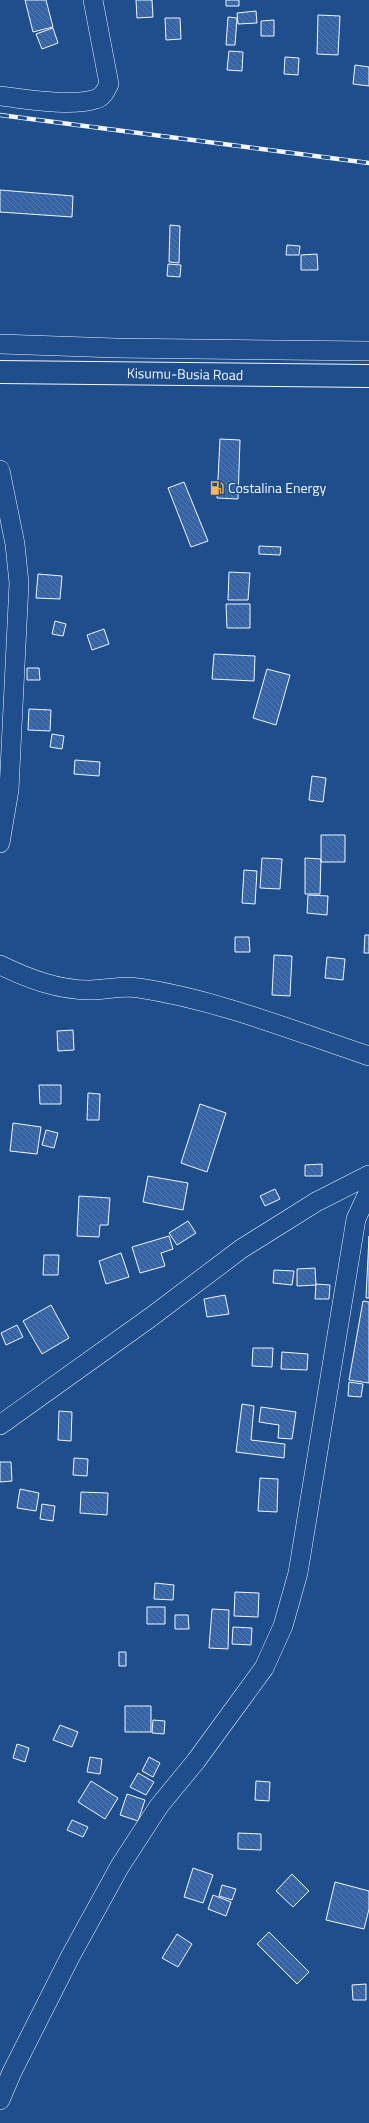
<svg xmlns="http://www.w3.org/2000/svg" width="369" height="2123" viewBox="0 0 369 2123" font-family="'Titillium Web',sans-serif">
<defs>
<pattern id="building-back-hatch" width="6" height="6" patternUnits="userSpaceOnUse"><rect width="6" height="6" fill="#3563a3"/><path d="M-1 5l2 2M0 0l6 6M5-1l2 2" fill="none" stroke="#537ab1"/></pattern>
</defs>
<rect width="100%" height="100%" fill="#1f4e8c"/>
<path fill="url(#building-back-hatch)" stroke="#f2f6ff" d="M25,0H46L53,27L33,32Z
M136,0H152L153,17L137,18Z
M226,0H239V6H226Z
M256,11L257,23L238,24L237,13Z
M318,15L340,16L338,55L317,54Z
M228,17L237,18L235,45H226Z
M165,18H180L181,39L166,40Z
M274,20V36H261V21Z
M53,28L58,43L42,49L36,34Z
M229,51L243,52L242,71L227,70Z
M285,57L299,58L298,75L284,74Z
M355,65L369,67V86L353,84Z
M0,190L73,196L72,217L0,212Z
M170,225L180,226L179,263L169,262Z
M287,245L300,246L299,255H286Z
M317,254L318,270H301V255Z
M168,264L181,265L180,277L167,276Z
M220,439L240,440L238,499L217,498Z
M184,482L208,541L191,547L168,488Z
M259,546L281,547L280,555L259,554Z
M229,572L250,573L248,600H228Z
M38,574L62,576L60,599L36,598Z
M226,604H250V628H227Z
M55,621L66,624L63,636L52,634Z
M104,629L109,644L92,650L87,635Z
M214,654L255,656L254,681L212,679Z
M27,668H39L40,680H27Z
M267,669L290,675L276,725L253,718Z
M29,709L51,710L50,731L28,730Z
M52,734L64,736L62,749L50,747Z
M75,760L100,762L99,776L74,774Z
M312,776L326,778L323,802L309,800Z
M321,835H345V862H321Z
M262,858L282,859L280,889L260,888Z
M305,858L321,859L320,894H305Z
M244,870L257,871L255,904L242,903Z
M308,895L328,896L327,915L307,913Z
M365,935H369V953H364Z
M235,937H249L250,952H235Z
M274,955L292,956L290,996L272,995Z
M327,957L345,959L343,980L325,978Z
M73,1030L74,1050L58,1051L57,1031Z
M39,1085H61V1104H40Z
M88,1093L100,1094L99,1120H87Z
M200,1104L226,1113L207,1172L181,1163Z
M13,1123L41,1127L37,1154L10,1151Z
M46,1130L58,1133L54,1148L42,1145Z
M322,1164V1176H305V1165Z
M148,1176L188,1183L183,1210L143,1202Z
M275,1189L280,1199L265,1206L260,1196Z
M79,1196L110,1198L108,1225H100L99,1237L77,1236Z
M188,1221L196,1233L177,1245L169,1233Z
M169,1236L173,1249L161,1253L165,1266L140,1273L132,1247Z
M369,1236V1298H366Z
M121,1253L129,1277L106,1284L99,1261Z
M44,1255H59L58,1275H43Z
M315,1268L316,1285L297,1286V1269Z
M274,1270L294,1271L292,1285L273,1283Z
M316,1284L330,1285L329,1299H315Z
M225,1295L229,1314L207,1317L204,1299Z
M363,1301L369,1302V1383L349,1380Z
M51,1305L69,1338L42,1354L23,1321Z
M17,1325L23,1337L6,1345L1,1333Z
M253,1348H273L272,1367L252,1366Z
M282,1352L308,1354L307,1370L281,1369Z
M349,1382L363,1384L361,1397L348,1396Z
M242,1404L254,1406L251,1440L285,1444L284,1458L236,1452Z
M261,1407L296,1412L292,1439L278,1438L279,1425L259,1422Z
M59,1411L72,1412L71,1441L58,1440Z
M74,1458L88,1459L87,1476L73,1475Z
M0,1462H11L12,1481L0,1482Z
M260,1478L278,1479L277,1512L258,1511Z
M20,1489L39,1493L36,1511L17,1508Z
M81,1492L108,1493L107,1515L80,1513Z
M42,1504L55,1506L53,1521L40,1519Z
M155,1583L174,1585L173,1600L154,1599Z
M235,1592L259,1593L258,1617L234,1616Z
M147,1607H165V1624H147Z
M212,1609L229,1610L228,1649L209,1648Z
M175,1615H188L189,1629H175Z
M233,1627L252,1628L251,1645L232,1644Z
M119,1652H126V1666H119Z
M125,1706H151V1732H125Z
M153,1720L165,1721L164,1734L152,1733Z
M60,1725L78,1732L72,1747L53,1740Z
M17,1744L29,1748L25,1762L13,1758Z
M90,1757L102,1759L100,1774L87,1772Z
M149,1757L160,1763L153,1777L142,1771Z
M138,1773L154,1782L146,1795L130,1787Z
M91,1781L118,1798L105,1819L78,1802Z
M256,1781L270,1782L269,1801L255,1800Z
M127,1794L145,1800L138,1821L120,1815Z
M72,1820L88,1827L83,1837L67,1830Z
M238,1833L261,1834V1850L238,1849Z
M193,1868L213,1875L203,1903L184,1897Z
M292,1874L309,1891L293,1907L276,1891Z
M335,1882L369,1891V1909L364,1929L326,1920Z
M222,1885L236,1889L232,1900L219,1896Z
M213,1895L231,1902L226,1916L208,1909Z
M269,1932L309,1972L297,1984L257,1944Z
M177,1934L192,1944L178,1967L162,1958Z
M366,1984V2000H353L352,1985Z"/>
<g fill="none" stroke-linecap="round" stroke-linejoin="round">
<defs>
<path id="minor" d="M0,96C26,99 71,107 96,99C103,97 106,90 109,84L93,0
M0,344L116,348L369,351
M0,470L15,544L19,583L9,790L0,843
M0,965C29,979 58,990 90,990C106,990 123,985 139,988C218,1000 294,1031 369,1056
M0,1425L151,1317L241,1249L316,1202L369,1175
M0,2100L12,2072L70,1957L120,1866L159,1806L196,1761L264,1668L283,1626L298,1573L356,1219L369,1191"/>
<path id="highway" d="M0,372L369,376"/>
</defs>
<use href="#minor" stroke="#f2f6ff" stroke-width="20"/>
<use href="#highway" stroke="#f2f6ff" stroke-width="24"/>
<use href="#minor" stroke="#1f4e8c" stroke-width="19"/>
<use href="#highway" stroke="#1f4e8c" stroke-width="22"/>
<defs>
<path id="rail" d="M0,115L369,163"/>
</defs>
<use href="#rail" stroke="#f2f6ff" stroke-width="4.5"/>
<use href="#rail" stroke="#1f4e8c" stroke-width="3" stroke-dasharray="9" stroke-linecap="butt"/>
</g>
<defs>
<symbol id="fuel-bare" viewBox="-9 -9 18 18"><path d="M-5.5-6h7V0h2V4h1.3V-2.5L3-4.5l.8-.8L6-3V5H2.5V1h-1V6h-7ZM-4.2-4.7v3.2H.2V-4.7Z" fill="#ffb74d" stroke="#1f4e8c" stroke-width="2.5" paint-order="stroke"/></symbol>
</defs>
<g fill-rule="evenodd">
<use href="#fuel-bare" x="207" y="478" width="20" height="20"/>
</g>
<g text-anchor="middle" stroke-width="3" stroke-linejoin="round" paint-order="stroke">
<g font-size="14" fill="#f2f6ff" stroke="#1f4e8c">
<text transform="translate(185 374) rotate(1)" y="5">Kisumu-Busia Road</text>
</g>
<g font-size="14" fill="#f2f6ff" stroke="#1f4e8c" text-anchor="start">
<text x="228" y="493">Costalina Energy</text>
</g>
</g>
</svg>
